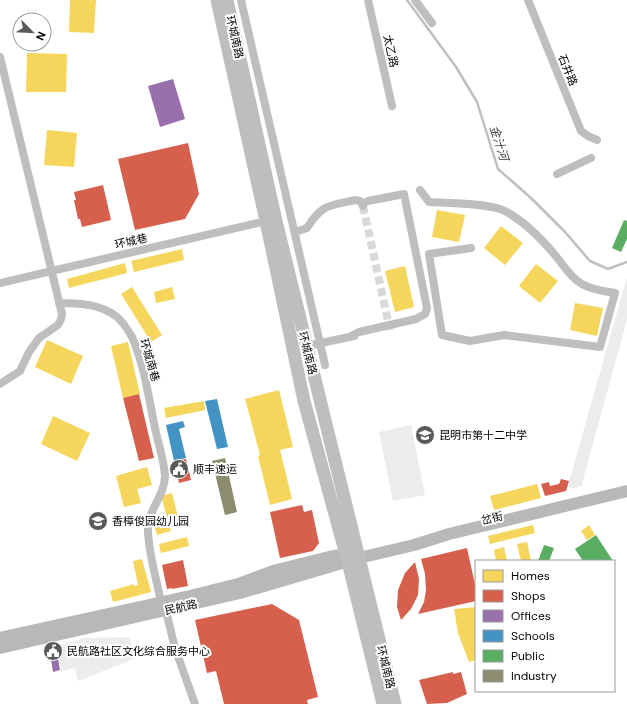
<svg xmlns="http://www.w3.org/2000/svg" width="627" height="704" viewBox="0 0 627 704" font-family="'DM Sans','Noto Sans SC',sans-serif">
<rect width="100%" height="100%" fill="#fff"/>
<path fill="#ececec" d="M627,277V320L584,476L582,486L569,489V482Z
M411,425L425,495L393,501L379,432Z
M129,637L136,658L78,681L75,668L61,671L57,646L84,638Z"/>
<path fill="#f6d55c" d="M70,0H96L94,33L69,32Z
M27,53L67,54L66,92H26Z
M47,130L77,133L74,167L44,165Z
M437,210L465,215L459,242L432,237Z
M501,226L523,243L505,265L484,248Z
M182,249L184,260L134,272L131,261Z
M125,263L127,273L69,288L67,279Z
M536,264L558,281L540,303L519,286Z
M405,266L414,307L395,312L385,271Z
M132,287L162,335L151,342L121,294Z
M172,287L175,299L156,303L154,292Z
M575,303L603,308L597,336L570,330Z
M47,340L83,356L71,384L35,367Z
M128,342L140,394L123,398L111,346Z
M279,390L293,447L280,450L292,499L270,505L258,456L260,455L245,399Z
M204,401L205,410L166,418L164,408Z
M53,416L90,433L77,461L41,444Z
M147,467L152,485L137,489L141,503L124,507L116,476Z
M537,484L541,498L494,510L490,496Z
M172,493L179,521L169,524L171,531L157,535L154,525L168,521L161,496Z
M533,525L535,533L490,544L488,536Z
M589,525L595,535L587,540L581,531Z
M187,537L189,546L161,553L159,544Z
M527,542L531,561H521L517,544Z
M504,547L507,561H496L494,550Z
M142,559L151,592L113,602L110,591L134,584V586L138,585L133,561Z
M476,607V660L469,662L458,633L454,609Z"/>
<path fill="#d6604d" d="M188,143L199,194L185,219L135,230L118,159Z
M103,185L111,220L82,227L80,219H78L74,200H76L74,192Z
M139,394L154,458L139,461L123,398Z
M186,459L191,480L179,483L174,461Z
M561,479L569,481L566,491L545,496L541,484L549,482L550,486L559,484Z
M302,505L304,512L312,510L319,543L313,551L280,558L270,512Z
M467,548L476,589V601L418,614L424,602L426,590L425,574L421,559Z
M183,560L188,586L172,589V588L167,589L162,565Z
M415,562L419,579L418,595L411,609L401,620L397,607L398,590L405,573Z
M272,604L299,620L318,697L307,700L308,704H224L216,671L207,673L195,620Z
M453,672V674L461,672L467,694L447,703L427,704L419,680Z"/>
<path fill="#9970ab" d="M173,79L185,119L160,127L148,86Z
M56,647L60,670L53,672L49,648Z"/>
<path fill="#4393c3" d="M217,399L228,447L217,449L205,401Z
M183,421L185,427L179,429L186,458L174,461L166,425Z"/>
<path fill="#5aae61" d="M624,220L627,221V239L621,252L612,248Z
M596,535L613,561H583L575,549Z
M544,545L554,548L549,561H538Z"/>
<path fill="#8c8c6e" d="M225,458L237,512L225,515L212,461Z"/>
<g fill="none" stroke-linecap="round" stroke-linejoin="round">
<path stroke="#bfbfbf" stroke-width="2.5" d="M407,0L456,67L477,102L498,169L531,198L565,232L590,261L608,269L627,262"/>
<path stroke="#d9d9d9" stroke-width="8" stroke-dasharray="8 4" stroke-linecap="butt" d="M363,206L390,330"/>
<path stroke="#bebebe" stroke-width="8" d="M241,0L325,365
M368,0L392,106
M415,0L432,23
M528,0L581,131L588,136L597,140
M0,57L62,314L61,319L58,325L39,338L29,352L20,371L0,384
M557,174L591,158
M420,190L429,202C448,203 489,203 505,211C525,222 541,238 555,255C564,266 571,278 582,284C592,290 604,291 615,293L600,347L504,335L470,341L442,335L429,254L471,248
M295,232L307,228C322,204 329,206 355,200L360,201L363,206
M0,283L266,221
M59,303C79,303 101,304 117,317C123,322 128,330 132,337C144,363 149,400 155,428C158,443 164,460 165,476C165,495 149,509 148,527C147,548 157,581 161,602
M351,336L359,332L416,319L425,314L427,308L404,194L368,201L362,204
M307,346L354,336
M166,611L175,648L195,704"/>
<path stroke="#b8b8b8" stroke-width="12" d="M0,638L190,596L238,584L273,571L329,557L354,553
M0,648L240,593L359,558L414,545L449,534L627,491"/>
<path stroke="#bebebe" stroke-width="13" d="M217,0L266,221L304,401L348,562L383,704
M227,0L276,221L395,704"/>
</g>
<defs>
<symbol id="school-disc" viewBox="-11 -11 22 22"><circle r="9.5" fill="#595959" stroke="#fff"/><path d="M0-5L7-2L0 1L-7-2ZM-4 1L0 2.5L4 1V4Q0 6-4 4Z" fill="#fff"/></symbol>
<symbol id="civic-disc" viewBox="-11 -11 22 22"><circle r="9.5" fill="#595959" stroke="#fff"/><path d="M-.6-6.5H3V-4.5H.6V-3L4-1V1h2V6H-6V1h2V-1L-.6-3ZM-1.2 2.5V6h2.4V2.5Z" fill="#fff"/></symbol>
</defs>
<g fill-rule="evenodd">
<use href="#school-disc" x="414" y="424" width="22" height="22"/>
<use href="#civic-disc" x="168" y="458" width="22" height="22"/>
<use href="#school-disc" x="87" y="510" width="22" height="22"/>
<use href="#civic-disc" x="42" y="640" width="22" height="22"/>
</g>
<g text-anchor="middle" stroke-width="4" stroke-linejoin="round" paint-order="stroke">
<g font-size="11" fill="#000" stroke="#fff">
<text transform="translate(235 37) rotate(77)" y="4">环城南路</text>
<text transform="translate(391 51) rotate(77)" y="4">太乙路</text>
<text transform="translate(568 70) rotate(68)" y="4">石井路</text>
<text transform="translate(131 241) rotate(-13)" y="4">环城巷</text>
<text transform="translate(308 353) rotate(76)" y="4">环城南路</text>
<text transform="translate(150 360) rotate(74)" y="4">环城南巷</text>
<text transform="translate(492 518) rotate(-14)" y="4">岔街</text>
<text transform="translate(181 607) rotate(-13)" y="4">民航路</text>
<text transform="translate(386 667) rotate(76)" y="4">环城南路</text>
</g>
<g font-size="11" fill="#000" stroke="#fff" text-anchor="start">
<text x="439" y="439">昆明市第十二中学</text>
<text x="193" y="473">顺丰速运</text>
<text x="112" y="525">香樟俊园幼儿园</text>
<text x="67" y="655">民航路社区文化综合服务中心</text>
</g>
<g font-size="12" font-style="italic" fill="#444" stroke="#fff">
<text transform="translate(499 143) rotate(72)" y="4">金汁河</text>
</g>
</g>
<rect x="475" y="560" width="140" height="132" fill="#ffffff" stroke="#999999"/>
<rect x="483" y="570" width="20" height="12" fill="#f6d55c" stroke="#999999"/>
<text x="511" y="580" font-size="12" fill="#000000">Homes</text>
<rect x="483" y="590" width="20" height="12" fill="#d6604d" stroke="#999999"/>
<text x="511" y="600" font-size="12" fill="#000000">Shops</text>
<rect x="483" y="610" width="20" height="12" fill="#9970ab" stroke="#999999"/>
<text x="511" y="620" font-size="12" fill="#000000">Offices</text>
<rect x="483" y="630" width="20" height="12" fill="#4393c3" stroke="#999999"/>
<text x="511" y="640" font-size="12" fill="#000000">Schools</text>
<rect x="483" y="650" width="20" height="12" fill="#5aae61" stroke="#999999"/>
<text x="511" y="660" font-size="12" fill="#000000">Public</text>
<rect x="483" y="670" width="20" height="12" fill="#8c8c6e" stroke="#999999"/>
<text x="511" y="680" font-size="12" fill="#000000">Industry</text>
<g transform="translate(32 32) rotate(114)"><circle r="19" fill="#ffffff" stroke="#999999"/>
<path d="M0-3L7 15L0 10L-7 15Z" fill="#595959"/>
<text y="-6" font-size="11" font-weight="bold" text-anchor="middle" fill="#000000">N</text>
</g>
</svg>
